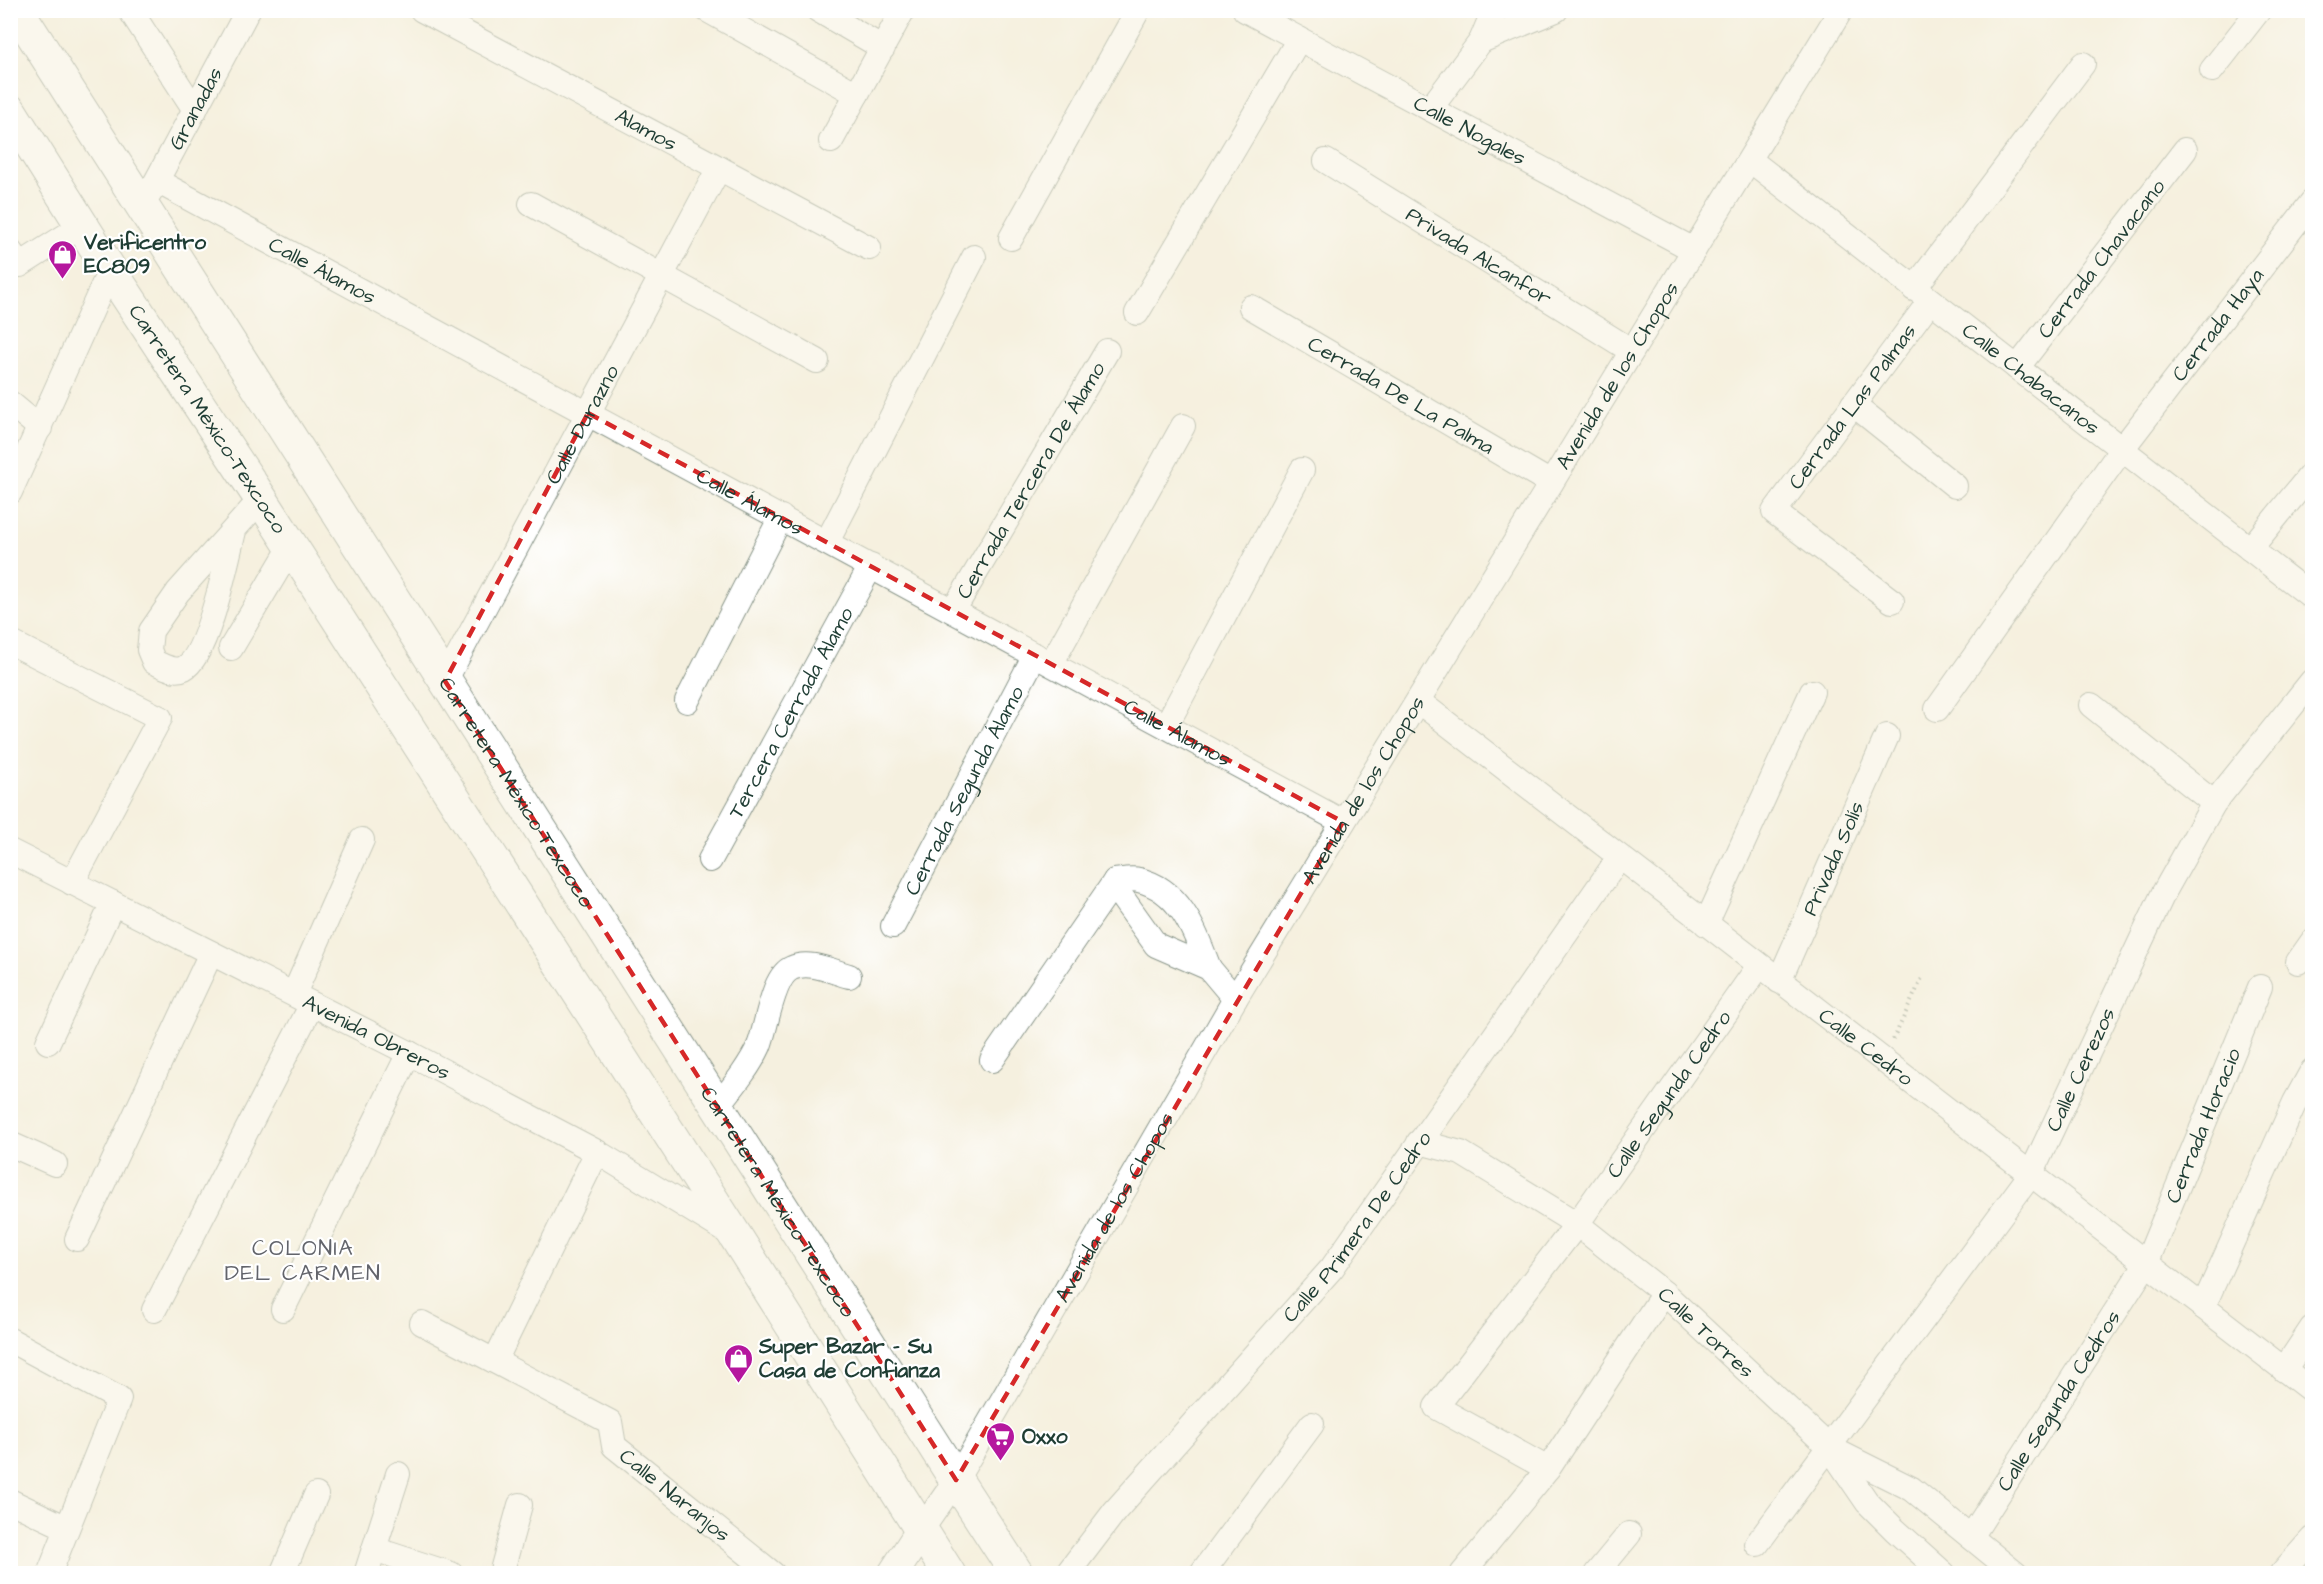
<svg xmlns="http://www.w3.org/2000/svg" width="2323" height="1584" viewBox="0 0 2323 1584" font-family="'Architects Daughter',sans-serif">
<rect width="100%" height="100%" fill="#fff"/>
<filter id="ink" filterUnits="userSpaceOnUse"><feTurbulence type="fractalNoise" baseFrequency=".0167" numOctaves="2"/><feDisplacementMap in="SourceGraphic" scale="12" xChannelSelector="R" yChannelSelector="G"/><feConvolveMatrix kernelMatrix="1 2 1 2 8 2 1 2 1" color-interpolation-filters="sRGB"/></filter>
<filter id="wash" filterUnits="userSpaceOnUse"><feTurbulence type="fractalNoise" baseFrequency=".008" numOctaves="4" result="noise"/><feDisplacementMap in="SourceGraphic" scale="24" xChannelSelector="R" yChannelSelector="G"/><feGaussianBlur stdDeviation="1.35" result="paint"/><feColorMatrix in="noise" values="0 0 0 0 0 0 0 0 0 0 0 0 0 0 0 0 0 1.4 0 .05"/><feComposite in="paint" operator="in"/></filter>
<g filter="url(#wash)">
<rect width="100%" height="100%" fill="#f5f0df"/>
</g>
<g filter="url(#ink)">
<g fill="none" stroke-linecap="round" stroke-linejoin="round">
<defs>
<g id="minor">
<path d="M130,10L195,110"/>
<path id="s1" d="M422,10L869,248"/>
<path d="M707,10L857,94"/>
<path d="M818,10L883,48"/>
<path id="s2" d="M1245,10L1694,250"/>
<path d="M1481,41L1556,10"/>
<path d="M2212,70L2259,10"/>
<path d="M1430,109L1481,41L1494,10"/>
<path d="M831,141L903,10"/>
<path id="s3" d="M1750,160L2312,597"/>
<path id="s4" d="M1326,161L1632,351"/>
<path id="s5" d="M157,181L1343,822"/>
<path id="s6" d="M150,193L248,10"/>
<path d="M531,204L817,361"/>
<path d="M1011,238L1138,10"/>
<path d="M10,251L20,265L83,225"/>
<path d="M1914,289L2083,64"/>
<path id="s7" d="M1251,307L1551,483"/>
<path d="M1137,313L1299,39"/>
<path id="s8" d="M2017,368L2185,150"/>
<path d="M10,403L40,428"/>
<path d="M1853,404L1955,486"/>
<path d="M10,492L110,270"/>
<path d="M234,531C227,559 208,656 184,668C174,673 164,666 154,662L149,650L151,631L178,592L261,499"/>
<path d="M827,542L974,257"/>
<path d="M2250,549L2312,473"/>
<path id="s9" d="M1892,601L1774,512L1930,301"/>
<path id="s10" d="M953,611L1107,351"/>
<path d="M10,642L160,718L72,883"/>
<path d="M231,648L291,547"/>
<path d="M1051,664L1183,426"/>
<path id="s11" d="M445,681L719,168"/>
<path d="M687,701L781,517"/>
<path id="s12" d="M1418,701L2312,1391"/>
<path d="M2091,705L2214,803"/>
<path id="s13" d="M1937,709L2122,449L2312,202"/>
<path d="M1166,726L1302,470"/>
<path id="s14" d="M10,851L409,1053L597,1152L731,1234"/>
<path id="s15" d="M710,860L871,566"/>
<path d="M1115,881L1121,896L1156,945L1209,968L1235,999"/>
<path d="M1115,881C1123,880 1132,878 1139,880C1181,890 1195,932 1209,968"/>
<path d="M1706,924L1812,692"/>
<path id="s16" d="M893,926L1035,655"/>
<path d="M2298,962L2312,942"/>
<path id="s17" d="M1779,981L1887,736"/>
<path d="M294,994L362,840"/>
<path d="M48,1042L113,903"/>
<path d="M992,1060L1115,881"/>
<path d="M717,1107C732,1088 749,1068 759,1046C767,1027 772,976 792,968C809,960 831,971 849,976"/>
<path id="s18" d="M1419,1142L1461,1153L1577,1224L1664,1293L1830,1448L1867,1502L1895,1530L1944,1574"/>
<path d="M10,1144L55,1164"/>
<path d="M77,1239L211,953"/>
<path d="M2203,1307L2295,1102L2312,1071"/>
<path d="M283,1309L409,1053"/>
<path d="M154,1310L312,1004"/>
<path id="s19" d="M422,1323L610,1422L614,1446L773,1574"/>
<path d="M10,1340L119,1399L49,1574"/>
<path d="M495,1361L597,1152"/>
<path d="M2284,1370L2312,1328"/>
<path d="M1832,1449L1912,1489L2016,1574"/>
<path id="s20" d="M1548,1469L1436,1407L1577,1224L1759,966"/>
<path d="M10,1501L67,1528"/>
<path id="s21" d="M922,1529L956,1480L1235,999L1841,10"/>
<path id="s22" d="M1971,1537L2146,1264L2260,987"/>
<path id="s23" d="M1757,1544L2031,1174L2163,894L2214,803L2312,681"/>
<path d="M374,1549L451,1574"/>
<path d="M282,1574L316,1495"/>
<path d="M366,1574L398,1474"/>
<path d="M501,1574L520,1505"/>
<path id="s24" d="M1067,1574L1115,1511L1332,1268L1619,858"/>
<path d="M1201,1574L1312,1424"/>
<path d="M1462,1574L1548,1469L1664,1293"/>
<path d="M1596,1574L1629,1534"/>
<path d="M2281,1574L2312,1539"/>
</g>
<path id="major" d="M893,1574L922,1529"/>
<g id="highway">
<path id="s25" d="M17,10L956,1480L1017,1574"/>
<path id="s26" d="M10,111L110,270L261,499L736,1237L949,1574"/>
</g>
</defs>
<use href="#minor" stroke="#8a968a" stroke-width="26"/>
<use href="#major" stroke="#8a968a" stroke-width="32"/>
<use href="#highway" stroke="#8a968a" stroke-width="35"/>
<path stroke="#8a968a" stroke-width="4" stroke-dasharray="1.5 4.5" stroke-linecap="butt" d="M1893,1040L1922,978"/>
<use href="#minor" stroke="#fff" stroke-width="24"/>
<use href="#major" stroke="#fff" stroke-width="30"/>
<use href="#highway" stroke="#fff" stroke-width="33"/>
</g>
</g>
<path d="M0 0H2323V1584H0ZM588,413L1343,822L956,1480L445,681Z" fill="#f5f0df" fill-opacity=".55" fill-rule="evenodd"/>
<path fill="none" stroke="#d62828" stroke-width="4.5" stroke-dasharray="12 8" stroke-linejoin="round" d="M588,413L1343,822L956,1480L445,681Z"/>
<defs>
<symbol id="shop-pin" viewBox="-11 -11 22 30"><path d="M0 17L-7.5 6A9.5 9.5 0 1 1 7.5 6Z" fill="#b5179e" stroke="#fff"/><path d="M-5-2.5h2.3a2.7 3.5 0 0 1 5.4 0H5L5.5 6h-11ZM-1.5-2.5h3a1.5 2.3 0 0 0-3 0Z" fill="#fff"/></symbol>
<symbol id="supermarket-pin" viewBox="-11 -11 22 30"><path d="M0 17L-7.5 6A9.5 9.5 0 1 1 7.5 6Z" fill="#b5179e" stroke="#fff"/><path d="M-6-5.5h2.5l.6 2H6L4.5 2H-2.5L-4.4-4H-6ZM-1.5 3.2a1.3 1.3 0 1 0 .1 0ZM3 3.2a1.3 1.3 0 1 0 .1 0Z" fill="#fff"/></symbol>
</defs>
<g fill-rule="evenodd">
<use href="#shop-pin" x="46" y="238" width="33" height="45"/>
<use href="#shop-pin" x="722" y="1342" width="33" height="45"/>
<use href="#supermarket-pin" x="984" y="1420" width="33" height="45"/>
</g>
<g text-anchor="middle" stroke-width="4.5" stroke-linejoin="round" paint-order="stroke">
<g font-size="21" fill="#1f3d34" stroke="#fff">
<text dy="7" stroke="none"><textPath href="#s6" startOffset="96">Granadas</textPath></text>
<text dy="7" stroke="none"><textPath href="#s1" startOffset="254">Alamos</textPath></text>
<text dy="7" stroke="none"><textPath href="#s2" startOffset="255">Calle Nogales</textPath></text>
<text dy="7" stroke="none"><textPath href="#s4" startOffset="180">Privada Alcanfor</textPath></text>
<text dy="7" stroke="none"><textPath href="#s8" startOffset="138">Cerrada Chavacano</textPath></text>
<text dy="7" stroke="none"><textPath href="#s5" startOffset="188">Calle Álamos</textPath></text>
<text dy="7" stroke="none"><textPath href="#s13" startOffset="476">Cerrada Haya</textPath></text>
<text dy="7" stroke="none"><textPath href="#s21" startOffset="1347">Avenida de los Chopos</textPath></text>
<text dy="7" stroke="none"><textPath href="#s3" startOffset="356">Calle Chabacanos</textPath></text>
<text dy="7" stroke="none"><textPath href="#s7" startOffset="174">Cerrada De La Palma</textPath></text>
<text dy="7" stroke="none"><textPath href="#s9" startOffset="279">Cerrada Las Palmas</textPath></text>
<text dy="7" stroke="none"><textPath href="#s26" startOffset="366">Carretera México-Texcoco</textPath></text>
<text dy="7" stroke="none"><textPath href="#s11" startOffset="291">Calle Durazno</textPath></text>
<text dy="7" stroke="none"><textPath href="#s10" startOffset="152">Cerrada Tercera De Álamo</textPath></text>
<text dy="7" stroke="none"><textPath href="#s5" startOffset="674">Calle Álamos</textPath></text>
<text dy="7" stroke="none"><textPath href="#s15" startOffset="168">Tercera Cerrada Álamo</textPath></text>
<text dy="7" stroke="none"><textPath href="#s5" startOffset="1160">Calle Álamos</textPath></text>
<text dy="7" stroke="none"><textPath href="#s21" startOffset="861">Avenida de los Chopos</textPath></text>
<text dy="7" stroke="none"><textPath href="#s16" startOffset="153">Cerrada Segunda Álamo</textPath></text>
<text dy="7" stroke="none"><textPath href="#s25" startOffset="928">Carretera México-Texcoco</textPath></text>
<text dy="7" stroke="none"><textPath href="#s17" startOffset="134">Privada Solís</textPath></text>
<text dy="7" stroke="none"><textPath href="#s14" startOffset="411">Avenida Obreros</textPath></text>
<text dy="7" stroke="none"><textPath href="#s12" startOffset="566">Calle Cedro</textPath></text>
<text dy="7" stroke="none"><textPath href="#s23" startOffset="576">Calle Cerezos</textPath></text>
<text dy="7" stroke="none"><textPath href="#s20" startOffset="518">Calle Segunda Cedro</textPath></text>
<text dy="7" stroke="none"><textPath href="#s22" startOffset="474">Cerrada Horacio</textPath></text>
<text dy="7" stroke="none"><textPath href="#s25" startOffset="1414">Carretera México-Texcoco</textPath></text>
<text dy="7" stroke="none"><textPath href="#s21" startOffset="375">Avenida de los Chopos</textPath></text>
<text dy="7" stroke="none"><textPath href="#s24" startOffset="453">Calle Primera De Cedro</textPath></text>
<text dy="7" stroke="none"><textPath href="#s18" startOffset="348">Calle Torres</textPath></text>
<text dy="7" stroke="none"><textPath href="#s22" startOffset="162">Calle Segunda Cedros</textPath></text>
<text dy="7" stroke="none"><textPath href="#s19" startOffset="315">Calle Naranjos</textPath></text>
</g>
<g font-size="21" font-weight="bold" fill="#1f3d34" stroke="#fff" text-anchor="start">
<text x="84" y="249">Verificentro<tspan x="84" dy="24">EC809</tspan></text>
<text x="759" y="1353">Super Bazar - Su<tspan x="759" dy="24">Casa de Confianza</tspan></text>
<text x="1022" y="1443">Oxxo</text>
</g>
<g font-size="22" letter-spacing="1.5" fill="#62646b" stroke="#fff">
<text x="303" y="1255">COLONIA<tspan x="303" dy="25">DEL CARMEN</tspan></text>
</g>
</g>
<rect width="2323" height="1584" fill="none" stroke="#fff" stroke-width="36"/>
</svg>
